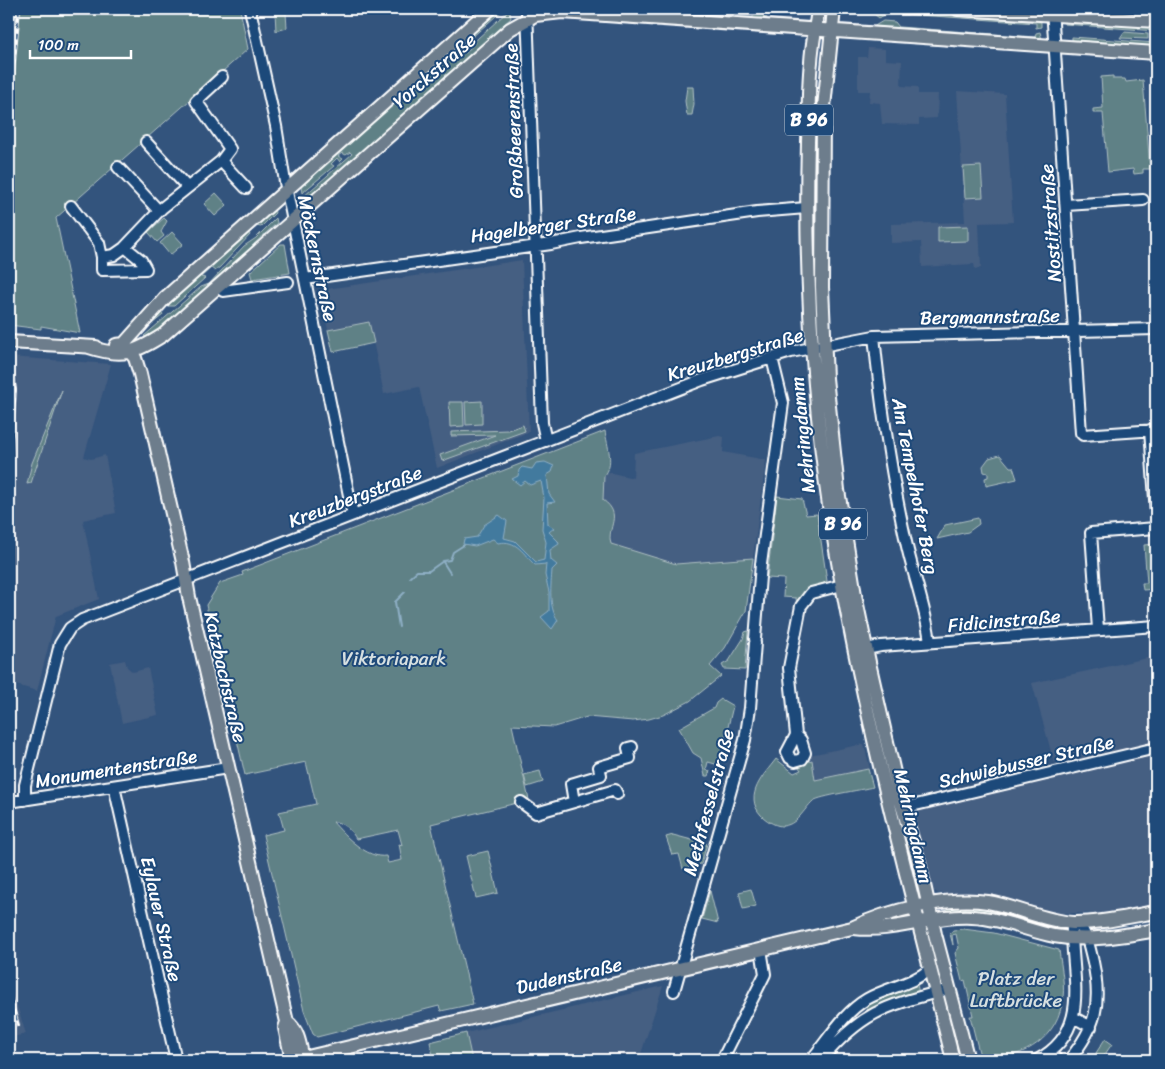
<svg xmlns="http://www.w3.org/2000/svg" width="1165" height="1069" viewBox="0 0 1165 1069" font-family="Sriracha,sans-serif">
<rect width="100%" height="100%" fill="#33547d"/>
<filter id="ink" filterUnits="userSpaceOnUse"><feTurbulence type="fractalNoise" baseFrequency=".02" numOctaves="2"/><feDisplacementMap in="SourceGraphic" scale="10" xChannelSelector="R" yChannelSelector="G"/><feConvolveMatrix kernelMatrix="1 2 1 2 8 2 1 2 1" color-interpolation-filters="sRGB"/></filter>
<g filter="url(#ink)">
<path fill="#455e82" d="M868,48L885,49V60L902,61L901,86L918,87V94H938L937,118L919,119V125L882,124L880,103L869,102L870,91H858V57H867Z
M957,91L1005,94L1013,222L979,223L981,268L975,269L974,264L922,267L921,242L891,243V224L965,222Z
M522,260L529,432L437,468L419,387L384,394L369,322L328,330L320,290Z
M9,357L111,364L84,457L91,459L105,455L116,513L83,520L99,599L56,616L37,691L9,683V433L11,388Z
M719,436L724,437L723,452L766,460L753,558L676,564L611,544L613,512L603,500L604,476L608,472L633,478L634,453Z
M1152,657L1156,676V743L1083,760L1081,755L1054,762L1032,683Z
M125,660L127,667L133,672L148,668L158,715L122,723L110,663Z
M864,744L870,769L815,780L810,755Z
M1156,752V906L1093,915H1090L1089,913H1064L1063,915L987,896L964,894L944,896V893H938L930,889L911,817L913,811Z
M9,980L26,1034L9,1038Z
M663,986L639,1060H472L466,1033Z"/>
<path fill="#5f8186" stroke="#afc0c2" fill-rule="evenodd" d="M9,9H240L248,49L56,218L80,333L41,326V329L9,325Z
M504,9L471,38L465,48L462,44L460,46L466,53L478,38L507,12H510L511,18L305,203L303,197L352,154L350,152L346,155L342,153L338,156L343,159L340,162L337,158L331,164L334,166L302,193L301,187L324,164L497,10Z
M574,9L752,17L764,10L769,13L767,17L752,19Z
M878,11L1041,22V27L1036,28V23L888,13L879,18L874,14Z
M275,12L286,13L287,28L276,31Z
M883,21L895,22L899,27L1035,37L1036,33L1040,32L1042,40L873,27Z
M1064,21L1156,28V31L1064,24Z
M1124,32L1148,34V39L1120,38Z
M1072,37L1156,43V46L1072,40Z
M1113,76V79H1125L1126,82L1143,80L1150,169H1143V173L1134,174L1133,169L1108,172L1103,113H1093V109L1103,108L1101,77Z
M687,87H693L694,104L692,115H687L685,101Z
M981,166L983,197L965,198L963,167Z
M216,193L227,205L215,216L204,204Z
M274,208L275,213L261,227L256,226L249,233L250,235L220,267L215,271L211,268L201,277L205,278L174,306H168L161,312L163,315L141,333L158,311Z
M164,218L167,221L161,232L164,236L157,242L148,232Z
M276,218L277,223L255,243L245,256L162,329L147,339L144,336L201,287L209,284L244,246L256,238Z
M968,226V241L938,242V227Z
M172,232L183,244L170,255L160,243Z
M281,244H285L290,273L252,279L250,272Z
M369,322L374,343L333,352L328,330Z
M62,390L31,483L27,484L32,463Z
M482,401V424L466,425L465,402Z
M449,402H463L464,426L450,427Z
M523,425L525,431L442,461L440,455L495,435L451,436V432L508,430Z
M605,431C607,445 615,465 604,476L603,500C624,515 606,527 611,544L676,564L753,558L746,611L725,648L710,666L721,676L690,701L663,715L649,719L633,721L587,717L554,727L512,725L529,800L431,824L473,1004L441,1011L439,1006L317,1037L313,1034L304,1011L263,835L284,830L279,812L316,804L306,762L245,775L206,605L220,583L243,575L242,572ZM333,822C342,821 353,832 356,839L398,830L402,845L399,844L402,860L388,863L386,856C367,859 345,836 333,822Z
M1000,455L1010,467H1013L1017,479L986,486L985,478L988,477V473L984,472L983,466L989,458Z
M777,496L802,499L806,515L817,514L827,581L803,595L797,606L796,598L783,597L784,579L767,578Z
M978,518L979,524L968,532L937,539L945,525Z
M1156,544V589L1143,590L1142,583H1147L1144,545Z
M748,631L745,670L724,669L722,665L729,661L743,639L745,632Z
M721,699L733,706L719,765L708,762L706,770L710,771L708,776H705L701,758L693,753L679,728L714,708L716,703Z
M776,759L794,773L801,770L798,766L812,760L815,780L868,769L873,787C861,790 820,796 813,801C803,810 797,826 781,826C773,825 766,820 761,815C743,795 764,775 776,759Z
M540,771L543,782L527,787L524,775Z
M673,835L707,844L701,864L683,869L679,854L672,855L666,837Z
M488,851L498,893L476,898L466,856Z
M751,889L756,906L743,909L739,892Z
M710,891L718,923L702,919Z
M967,907L995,910L1062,927V932L948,913L947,908Z
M963,929L994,933L1059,950C1061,967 1066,986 1062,1004C1054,1043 1018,1060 981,1060L970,1016H973L965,980L962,981L955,953L959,948L956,934L952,935L953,945L950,934L953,930Z
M917,985L919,993L869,1012L865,1006L890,993Z
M466,1033L472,1060H434L430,1042Z
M1105,1039L1112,1044L1101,1060H1095L1098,1056L1096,1053Z"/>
<path fill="#437a9e" stroke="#8eafc5" d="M545,462L554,466L552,472L547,475L549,494L555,502L547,503L548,524L554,528L549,532L558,541L559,544L550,550L551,560L557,565L552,570C551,586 548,607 558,620L552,629L541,617L549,611V592L545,575L546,564L535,565C523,554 517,539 498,543L493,539L475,546L463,544L464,539L477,537L484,525L499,515L507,521L504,538L515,541L536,562L544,560L546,542L542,529L544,498L541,481L530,485L525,481L520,485L512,479L518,476L519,470L522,467L532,469L536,463Z"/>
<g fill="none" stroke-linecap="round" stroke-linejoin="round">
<path stroke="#8eafc5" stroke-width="2" d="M443,562L450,573
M410,577L417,571H429L443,561L450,560L453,552L464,545
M399,627L395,602L405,592"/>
<defs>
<path id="minor" d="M250,9L276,126L285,182L353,515
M527,9L542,423L546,441
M1052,9L1081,433L1083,435L1156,430
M146,142L187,187
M221,161L246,188
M118,167L159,211
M1066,205L1143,200
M71,206L99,243L102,257L114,255L124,248L162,208L221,161L230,149L196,101L222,77
M102,257V270L146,269L141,260L125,247
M305,279L551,244L581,238L757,212L806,208
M218,286L223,291L288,282
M874,336C881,406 891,474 906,542C913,575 926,608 930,642
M1150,430L1156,513
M1098,629L1091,533L1156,528
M755,639L761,564L783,403L772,358
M861,650L881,646L1156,626
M796,735L787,752L790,758L795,761L802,759L805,753L801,740L796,735L789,668L801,606L811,593L842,585
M114,786L176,1060
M617,794L615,790L574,802L571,784L601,775L599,767L630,758L628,748L632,747
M25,800V785L60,644L70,628L82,620L702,380L791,352L874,336L1156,329
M9,802L228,768
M521,802L536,813L574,802
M903,808L1156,748
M674,991L745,740L750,708L755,643
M1073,1017L1091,1027
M1050,1052L1057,1060
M722,1060L765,974L761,949
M811,1060C828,1040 843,1013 867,999C888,987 911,985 930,969
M821,1060C861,1013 884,1006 942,991
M1037,1060C1094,1030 1070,973 1072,923
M1069,1060C1096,1027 1102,1004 1093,962C1089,945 1088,937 1078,923"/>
<path id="major" d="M818,9C816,27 812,44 811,62C808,88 809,116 808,142C804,290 815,439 842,585C871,745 914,903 953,1060
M834,9L823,117L822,287L826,378L838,490L855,595L870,667L900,799L918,858L935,934L968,1060
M958,9L1156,21
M9,342L96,347
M116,345L124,344L165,298L490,9
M89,347C122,358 135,353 163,335L510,29L535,15L562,12L1156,53
M126,347L135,358L140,374L183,562L189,597L287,1022L285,1028L292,1060
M854,928C893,933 932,915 972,917C1000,918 1026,930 1054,936C1088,942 1122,936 1156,930
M287,1022C299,1031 300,1046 303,1060
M295,1060L852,928C889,910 947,896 988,902C1017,907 1044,921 1073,923C1100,924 1130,916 1156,912"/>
</defs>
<use href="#minor" stroke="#fff" stroke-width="14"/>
<use href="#major" stroke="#fff" stroke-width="16"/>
<use href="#minor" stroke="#1f4a7a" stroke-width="10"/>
<use href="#major" stroke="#6d7d8c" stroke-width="12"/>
<defs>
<path id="rail" d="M9,114L19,9
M9,349L15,390L9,468
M9,566L11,461
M9,994L18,1025"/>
</defs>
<use href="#rail" stroke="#fff" stroke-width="4"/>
<use href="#rail" stroke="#1f4a7a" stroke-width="2" stroke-dasharray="5.5" stroke-linecap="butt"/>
</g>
</g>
<g text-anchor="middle" stroke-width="4" stroke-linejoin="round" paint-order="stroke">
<g fill="#1f4a7a" stroke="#bcc9d7" stroke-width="1">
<rect x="785" y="104.5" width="48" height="31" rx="4"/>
<rect x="819" y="508.5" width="48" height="31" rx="4"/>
</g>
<g font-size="18" font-weight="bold" fill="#fff">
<text x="809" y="126">B 96</text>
<text x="843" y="530">B 96</text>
</g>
<g font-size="19" fill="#fff" stroke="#1f4a7a">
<text transform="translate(434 70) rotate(-41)" y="7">Yorckstraße</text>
<text transform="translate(513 121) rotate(-92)" y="7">Großbeerenstraße</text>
<text transform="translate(1050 223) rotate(-94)" y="7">Nostitzstraße</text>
<text transform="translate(553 224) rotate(-8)" y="7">Hagelberger Straße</text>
<text transform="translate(318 258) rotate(78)" y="7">Möckernstraße</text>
<text transform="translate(990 316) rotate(-1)" y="7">Bergmannstraße</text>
<text transform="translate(735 354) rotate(-17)" y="7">Kreuzbergstraße</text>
<text transform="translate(802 435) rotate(-96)" y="7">Mehringdamm</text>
<text transform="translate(916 486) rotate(79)" y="7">Am Tempelhofer Berg</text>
<text transform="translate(355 496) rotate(-21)" y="7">Kreuzbergstraße</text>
<text transform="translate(1004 620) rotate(-5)" y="7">Fidicinstraße</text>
<text transform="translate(226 677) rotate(77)" y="7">Katzbachstraße</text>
<text transform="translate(1026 761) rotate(-13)" y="7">Schwiebusser Straße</text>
<text transform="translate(116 768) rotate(-9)" y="7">Monumentenstraße</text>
<text transform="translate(708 802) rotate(-75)" y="7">Methfesselstraße</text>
<text transform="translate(914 826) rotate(77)" y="7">Mehringdamm</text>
<text transform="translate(162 919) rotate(77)" y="7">Eylauer Straße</text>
<text transform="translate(569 975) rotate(-13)" y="7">Dudenstraße</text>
</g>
<g font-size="19" fill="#d7e0e1" stroke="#1f4a7a">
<text x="394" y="665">Viktoriapark</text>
<text x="1016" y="985">Platz der<tspan x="1016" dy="22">Luftbrücke</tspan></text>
</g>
</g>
<rect width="1165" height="1069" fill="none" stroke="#1f4a7a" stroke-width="30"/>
<rect x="15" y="15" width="1135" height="1039" fill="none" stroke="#fff" stroke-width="2" filter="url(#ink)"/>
<path d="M30 50v8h101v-8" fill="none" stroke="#ffffff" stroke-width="2.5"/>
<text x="38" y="50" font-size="15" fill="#ffffff" stroke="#1f4a7a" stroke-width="4" paint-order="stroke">100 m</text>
</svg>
